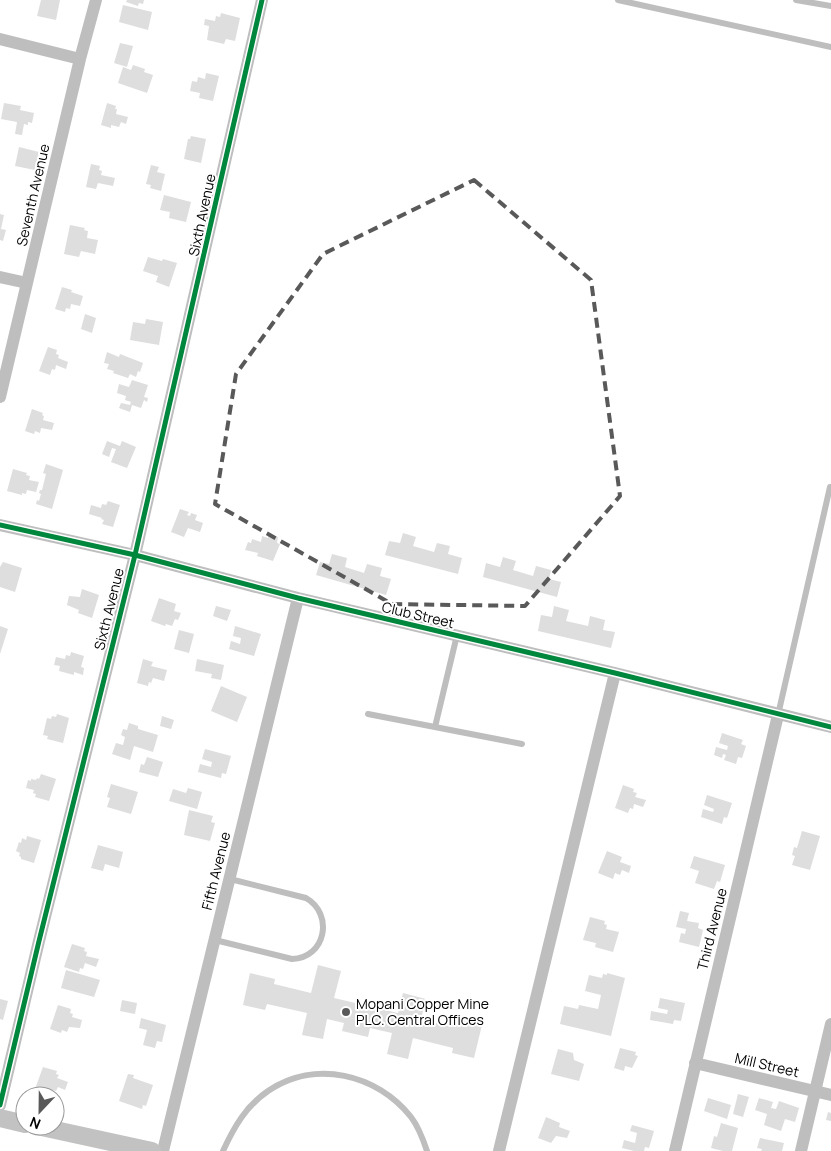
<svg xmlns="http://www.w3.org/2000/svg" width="831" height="1151" viewBox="0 0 831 1151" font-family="Manrope,sans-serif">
<rect width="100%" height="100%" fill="#fff"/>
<path fill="#dedede" d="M41,0H60L56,20L37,16Z
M127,0H144L143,4L139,3L138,6L126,2Z
M123,5L152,12L148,30L119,22Z
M221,13L240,18L235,41L226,39L224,44L207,40L209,26L204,25L205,19L215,21L216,16L220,17Z
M120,43L133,46L127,67L114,63Z
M133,65L145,69L144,72L153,75L147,93L118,83L123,67L131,70Z
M206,73L219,76L213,101L199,98L200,93L190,91L192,81L197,82L198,77L205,79Z
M4,103L21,106L20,110L34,113L32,123L28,122V125L24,124L22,135L15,134L17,122L1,119Z
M107,103L116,106L115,109H117L116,114L128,117L126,124L121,122L119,127L111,125V128L101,125Z
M191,136L206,139L201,163L184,159L188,139H190Z
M19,147L39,152L35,170L15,166Z
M91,164L100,166L99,170L102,171L101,175L115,178L113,186L98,183L96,189L86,187Z
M151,165L159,167L157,172L165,174L161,191L150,188L151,185L146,184Z
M164,195L191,202L186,222L169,218L170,212L160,210Z
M0,214L4,215L1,229L6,230L3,241L0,240Z
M70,225L85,228L84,230L88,231L87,238L98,240L95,254L81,251L79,257L64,254Z
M148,257L162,261L163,259L177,263L169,287L156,282L158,276L143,271Z
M62,287L72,290L71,292L83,296L80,306L71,304L70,309L66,308L65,312L55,309Z
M85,314L96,318L92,333L81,329Z
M146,319L163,322L159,345L130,340L133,322L145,324Z
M48,347L57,350L56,354L59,355L58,358L68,362L66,369L56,365L55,370L52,369L50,375L39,371Z
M107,352L119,357L120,354L143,363L140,372L138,371L136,377L130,374L128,378L113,373L114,371L107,369L109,364L104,363Z
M132,380L148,385L144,397L148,398L147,402L144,400L141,408L132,405L130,412L119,408L121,403L130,405L131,402L125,400L126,396L117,393L119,384L129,387Z
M32,409L43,413L42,415L44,416L43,420L54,423L52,430L41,428L40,433L35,431L34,434L25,431Z
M107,441L120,446L122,441L136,447L127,468L111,462L116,449L112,448L109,457L102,454Z
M46,464L63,470L52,509L36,504L37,500L39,501L41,494L39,493L40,490H42L46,474L43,473Z
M13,469L27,473L26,475L30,476L29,480L39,482L36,492L27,490L26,494L22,493V495L7,491Z
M108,501L120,505L113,527L102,524L104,520L101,519L102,518L89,514L91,505L101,508L102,504L106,505Z
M180,509L189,512L187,515L190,516L191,513L197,515L195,520L203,523L200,532L188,528L184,537L171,532Z
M403,533L416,537L413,546L434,552L437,543L450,546L448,554L462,558L458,574L385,555L389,541L400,543Z
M269,534L278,537L277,543L280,544L273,561L257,556L258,553L245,550L248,542L251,543L252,539L261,542L262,536L268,538Z
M332,554L347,558L345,567L364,573L367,564L382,568L380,576L391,579L386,595L316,575L320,562L329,564Z
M503,557L516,561L513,570L533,576L536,566L551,570L549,579L561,582L557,597L483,577L486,563L500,567Z
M3,562L22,568L15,592L0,587V567Z
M82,589L99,595L92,618L78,613L79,610L67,605L69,596L80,597Z
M159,598L176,604L174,611L181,613L178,620L175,619L172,626L166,624L165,626L151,621Z
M216,606L231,610L227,621L213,616Z
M554,606L569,610L566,621L588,626L590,616L605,620L603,630L615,632L611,648L538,631L541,615L552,617Z
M0,626L8,629L0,654Z
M235,626L261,634L254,656L229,649L231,641L240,644L241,638L233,636Z
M179,630L194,634L189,653L174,649Z
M71,652L84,656L81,667L84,668L83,675L74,672V675L59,671L60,666L54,665L56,657L65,659L66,655L70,656Z
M143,659L153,662L151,666L167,670L164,681L153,678L151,683L149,682L148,686L137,683Z
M197,659L224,665L221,680L211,678L212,674L195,671Z
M221,686L247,697L237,722L211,711Z
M57,714L69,718L63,743L47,739L48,736L43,735L47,718L51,719L52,716L56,717Z
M162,716L174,720L171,729L160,726Z
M129,723L138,726V729L158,735L153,752L134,746L130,760L112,754L116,743L123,745L125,737L121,735L123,729L127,730Z
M722,733L743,740L741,744L746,746L742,758L738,757L736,764L724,760L726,755L723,754L722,758L714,755L716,747L727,750L728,746L719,743Z
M205,749L231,756L226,774L222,773L221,778L198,772L200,764L211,767L212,762L202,759Z
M147,757L163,762L158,777L139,772L141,764L144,765Z
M41,774L56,779L49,801L35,797L36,794L33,793L34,790L26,788L28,780L31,781V779L36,780L37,778L39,779Z
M111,784L138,792L131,814L107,807L110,798L107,797Z
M623,785L634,789L633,792L637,793L635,797L646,800L643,807L634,804L633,809L630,808L628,813L615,808Z
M188,788L202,792L197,809L169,801L173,789L186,793Z
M707,795L732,803L727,818L724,817L722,824L701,817L703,809L713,812L714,809L704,805Z
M189,810L213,816L211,822L215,823L210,841L184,835Z
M802,831L820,836L810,870L792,865L795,856L792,855L794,847L797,848Z
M27,836L41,840L34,863L21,859V857L19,856L20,853L16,851L19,842L21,843L22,838L26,840Z
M98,845L123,852L119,868L105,864L103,871L91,868Z
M607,851L622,857L620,862L631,866L629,873L622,870L620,875L615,873L613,879L598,873Z
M694,856L725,865L720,882L717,881L714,889L695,883L699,871L690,868Z
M680,911L689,913L687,921L699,923L698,928L703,930L699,947L679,942L681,933L685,934L686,929L676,927Z
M590,917L605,921L604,924L607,925L606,929L619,932L613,952L595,947L596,943L583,940Z
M72,944L85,948L84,951L87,952L86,956L99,959L96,967L85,963L83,969L80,968L79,972L64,967Z
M318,965L341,971L334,998L398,1013L403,993L426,999L421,1019L452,1027L454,1018L482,1025L474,1058L452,1053L453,1048L413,1038L408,1059L387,1054L392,1033L370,1028L368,1037L342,1031L344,1023L327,1019L323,1039L302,1035L307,1013L267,1004L265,1010L243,1005L250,973L275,979L274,984L311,993Z
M66,970L100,980L94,997L61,988Z
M607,973L625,978L611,1036L560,1024L564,1006L578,1009L579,1005L598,1009L601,995L585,991L589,975L602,978L603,974L607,975Z
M660,998L685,1003L681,1021L674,1020L673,1024L650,1020L651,1011L667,1014L668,1010L658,1008Z
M0,999L8,1001L3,1020L0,1019Z
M122,1000L137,1003L135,1014L120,1011Z
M58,1005L71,1009L70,1013L73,1014L72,1017L82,1020L80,1028L69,1027L67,1032L62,1030L61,1033L50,1029Z
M141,1018L166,1025L162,1042L157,1041L155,1048L143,1045L147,1030L139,1028Z
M620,1048L636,1052L635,1055L638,1056L632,1068L625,1066L624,1071L614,1068Z
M558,1049L573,1053L574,1060L584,1064L579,1081L551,1074Z
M43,1067L57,1071L56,1074L59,1075L57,1078L68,1082L65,1090L58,1087L56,1091L52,1090L50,1094L35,1089Z
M128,1074L134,1075L133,1078L153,1085L146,1106L143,1105L142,1109L119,1101Z
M738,1094L749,1097L743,1117L733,1114Z
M708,1098L731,1105L727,1119L704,1111Z
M759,1098L773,1102L771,1108L776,1109L779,1101L799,1108L795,1122L785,1119L781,1131L764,1125L767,1114L755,1110Z
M828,1112L831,1113V1121L826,1120Z
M546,1117L560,1123L559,1127L570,1131L567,1138L556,1136L551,1143L538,1138Z
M721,1123L738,1128L732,1151H723L711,1148L714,1136L717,1137Z
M632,1125L654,1131L649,1148L645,1147L644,1151H634L622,1148L624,1140L635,1143L637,1133L630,1131Z
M760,1138L784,1143L782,1151H761L762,1149L757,1148Z"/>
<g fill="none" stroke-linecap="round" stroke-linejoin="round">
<path stroke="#bebebe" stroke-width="6" d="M618,0L831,47
M796,0L831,6
M368,714L522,744
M778,715L830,487
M435,727L457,635
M215,940L292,959C326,958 334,914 306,898L230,879
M223,1151C234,1127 246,1106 268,1091C315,1059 377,1074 411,1117C418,1126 423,1139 427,1151"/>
<path stroke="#bebebe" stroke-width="12" d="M0,39L80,59
M0,277L27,283
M0,397L80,59L96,0
M0,525L135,555L298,598L615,673L831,727
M695,1063L831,1095
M0,1105L39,941L135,555L262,0
M163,1151L298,598
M499,1151L615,673
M675,1151L778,715
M801,1151L831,1024"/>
<path stroke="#c2c2c2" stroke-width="18" d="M0,1118L25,1124
M37,1126L152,1151"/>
<defs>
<path id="cycleway" d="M0,525L135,555L298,598L615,673L831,727
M0,1105L39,941L135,555L262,0"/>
</defs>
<use href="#cycleway" stroke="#fff" stroke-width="8"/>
<use href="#cycleway" stroke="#00873e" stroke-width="5"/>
</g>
<path fill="none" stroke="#595959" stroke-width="4" stroke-dasharray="10 6" stroke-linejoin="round" d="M474,180L591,280L620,496L525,606L392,604L215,504L236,374L323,254Z"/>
<circle fill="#595959" stroke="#fff" stroke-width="2" cx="346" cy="1012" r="5"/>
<g text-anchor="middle" stroke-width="4" stroke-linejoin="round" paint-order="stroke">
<g font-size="14" fill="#000" stroke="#fff">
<text transform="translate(33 195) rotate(-77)" y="5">Seventh Avenue</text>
<text transform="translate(202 215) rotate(-78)" y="5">Sixth Avenue</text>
<text transform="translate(109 609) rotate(-76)" y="5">Sixth Avenue</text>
<text transform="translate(418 615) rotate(13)" y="5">Club Street</text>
<text transform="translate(216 871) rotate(-76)" y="5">Fifth Avenue</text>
<text transform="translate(712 929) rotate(-76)" y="5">Third Avenue</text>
<text transform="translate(767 1065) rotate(13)" y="5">Mill Street</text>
</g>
<g font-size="14" fill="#000" stroke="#fff" text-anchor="start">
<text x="356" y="1009">Mopani Copper Mine<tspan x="356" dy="16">PLC. Central Offices</tspan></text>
</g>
</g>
<g transform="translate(40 1111) rotate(202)"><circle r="24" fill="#ffffff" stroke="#999999"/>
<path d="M0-4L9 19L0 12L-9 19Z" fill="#595959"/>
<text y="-8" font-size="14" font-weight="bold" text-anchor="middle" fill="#000000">N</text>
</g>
</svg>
